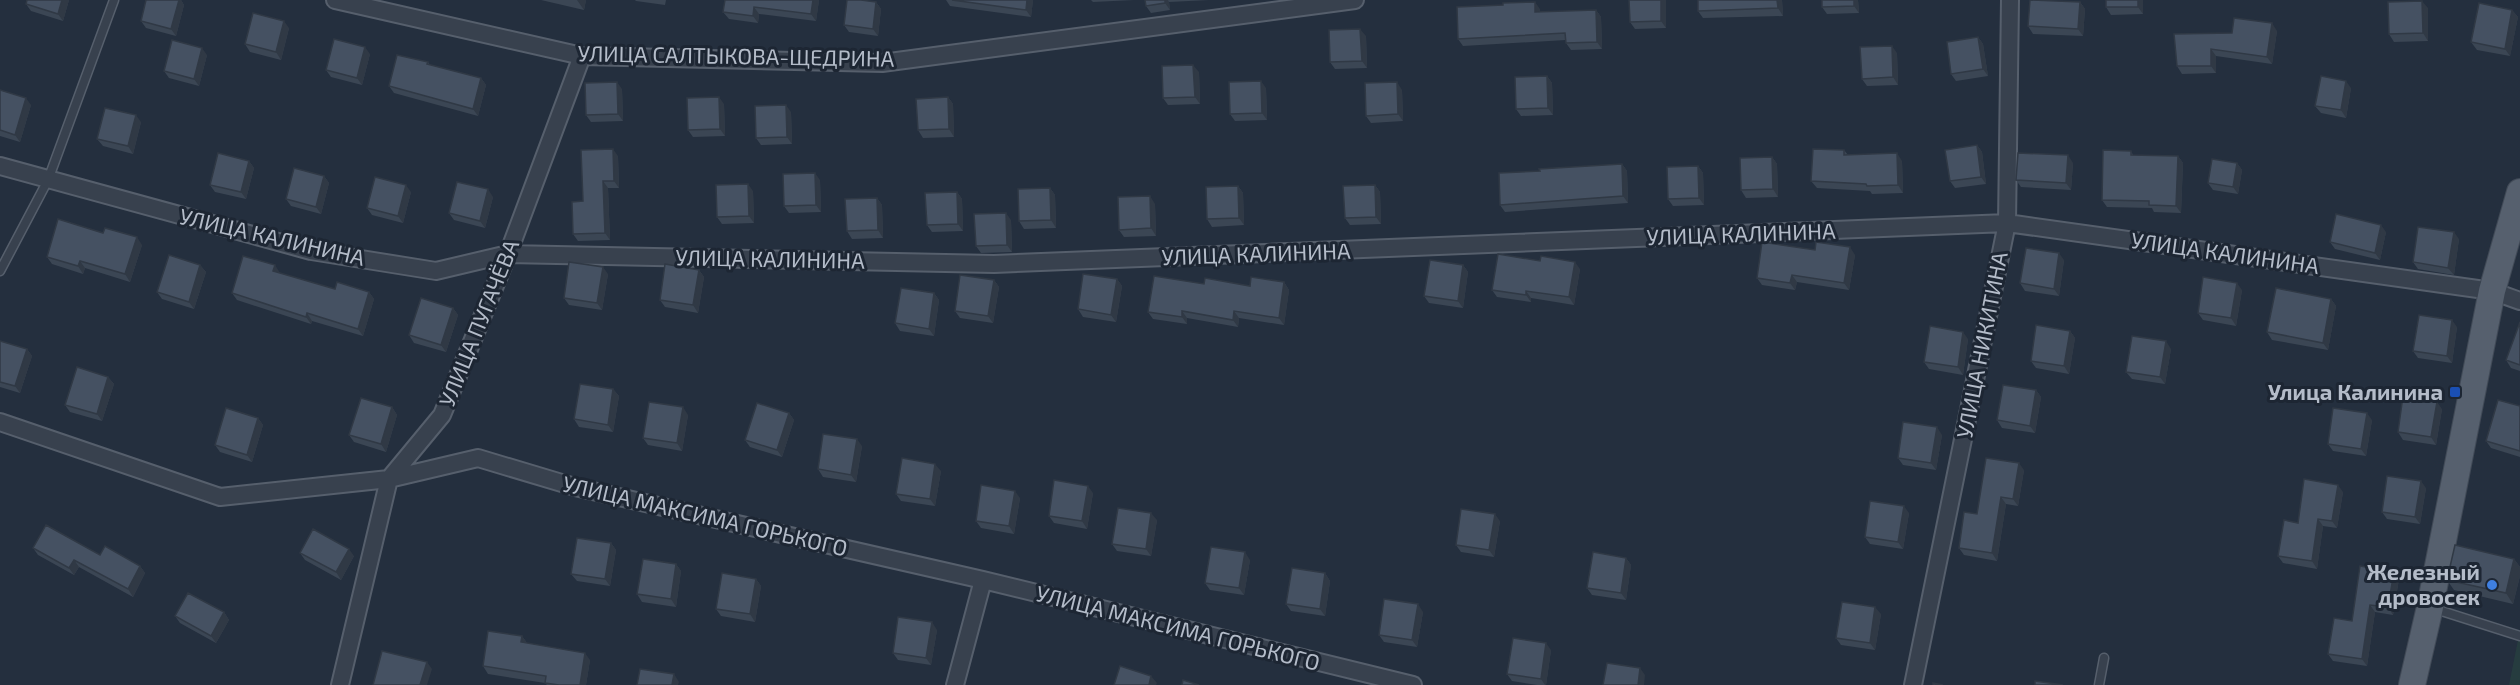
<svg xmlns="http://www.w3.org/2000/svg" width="2520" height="685" viewBox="0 0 2520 685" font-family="'Exo 2',sans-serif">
<rect width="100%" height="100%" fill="#242f3e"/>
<path fill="#263c3f" d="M2520,630V685H2509Z"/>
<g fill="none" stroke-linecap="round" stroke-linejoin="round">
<defs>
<path id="service" d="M0,271L48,180L114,0
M2432,608L2520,636
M2099,685L2104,658"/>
<path id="minor" d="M335,0L582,56L882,63L1355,0
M0,166L311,251L436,271L508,254L994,264L2007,223L2492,291L2520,301
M0,422L220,497L389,479L478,458L575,487L983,580L1413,685
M340,685L389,479L442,415L508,254L582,56
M955,685L983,580
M1913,685L2007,223L2010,0"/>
<path id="primary" d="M2412,685L2430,607L2492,291L2520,192"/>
</defs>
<use href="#service" stroke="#565f6c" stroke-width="11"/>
<use href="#minor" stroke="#565f6c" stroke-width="20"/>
<use href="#primary" stroke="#414a57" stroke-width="28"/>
<use href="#service" stroke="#38414e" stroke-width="8"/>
<use href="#minor" stroke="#38414e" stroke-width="16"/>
<use href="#primary" stroke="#56606e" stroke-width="26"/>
</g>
<path fill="#3b4654" d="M69,0L63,21L31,11L26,4Z
M146,0H181L184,5L176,36L146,28L141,21Z
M541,0H586L584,10Z
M635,0H666L665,5L636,1Z
M725,0H819L816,21L759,14L758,23L729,19L723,12Z
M946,0H1033L1031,17L950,6Z
M1091,0H1134L1093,2Z
M1145,0H1209L1169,2L1170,10L1151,13L1146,6Z
M1629,0H1666V28L1635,29L1630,22Z
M1698,0H1782L1783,16L1703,18L1698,11Z
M1822,0H1858L1859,13L1827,14L1822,7Z
M2143,0V14L2111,15L2106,7Z
M876,2L881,9L878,36L849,32L844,25Z
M2080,2L2085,9L2083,36L2033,34L2028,26Z
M2428,8V41L2394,42L2389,34Z
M1540,9V12L1596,10L1601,17L1602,49L1571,50L1566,43V40L1463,46L1458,39Z
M2512,10L2518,17L2510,56L2477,50L2471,42Z
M289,28L281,60L250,52L245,44Z
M2277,31L2272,64L2216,56V73L2182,74L2177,66L2232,33Z
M1366,36L1367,68L1335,69L1330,62Z
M1978,37L1983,44L1988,76L1956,81L1951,74Z
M1897,53L1898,85L1867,86L1862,79Z
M370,54L362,85L331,77L326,70Z
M207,55L199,86L169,78L164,71Z
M428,62L430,65L481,78L486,85L478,116L394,93L389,86Z
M1199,72L1200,104L1168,105L1163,98Z
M1547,76L1552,83L1553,115L1521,116L1516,109Z
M1266,88L1267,120L1235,121L1230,114Z
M2351,88L2346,118L2321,113L2315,106Z
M622,89L623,121L591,122L586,115Z
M0,90L31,105L20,142L0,136Z
M1402,90L1403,121L1371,123L1366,116Z
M948,97L953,104L954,137L923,138L918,130Z
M724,104L725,136L693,137L688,130Z
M791,112L792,144L761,145L756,138Z
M141,122L133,154L103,146L97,139Z
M1977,145L1982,152L1986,184L1955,188L1950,181Z
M1844,150L1848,155L1902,161L1903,193L1872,194L1870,191L1817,188L1811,181Z
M2131,151L2133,155L2178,156L2183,163L2181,213L2154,212L2152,208L2107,207L2102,200Z
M618,156L619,188H608L610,240L578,241L573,234L583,201Z
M1772,157L1777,164L1778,197L1746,198L1741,190Z
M249,161L254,168L246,199L215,192L210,185Z
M2073,163L2071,190L2021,187L2016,180Z
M2237,163L2242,170L2238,194L2213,190L2208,183Z
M1622,164L1627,171L1628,203L1505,212L1500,205L1540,171Z
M1698,166L1703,173L1704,205L1673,206L1668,199Z
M324,176L329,183L321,214L291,206L286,199Z
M820,180L821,212L789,213L784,206Z
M1375,185L1380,192L1381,224L1350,225L1345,218Z
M1238,186L1243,193L1244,225L1212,227L1207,219Z
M1050,188L1055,195L1056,228L1024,229L1019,221Z
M753,191L754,223L722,224L717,217Z
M411,192L403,223L372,215L367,208Z
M957,192L962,199L963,231L932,232L927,225Z
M493,197L485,228L454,220L449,213Z
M877,198L882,205L883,238L852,239L847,231Z
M1155,204L1156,236L1124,237L1119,230Z
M1011,220L1012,252L981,253L976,246Z
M2386,232L2380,260L2335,249L2330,242Z
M2459,239L2454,275L2418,269L2413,262Z
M142,245L130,282L85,268L83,274L52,264L47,257Z
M1815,250L1855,255L1849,290L1797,282L1795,290L1762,285L1757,278Z
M2064,260L2059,296L2025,291L2020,283Z
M200,265L206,272L194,309L162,299L157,292Z
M1463,265L1468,272L1463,308L1429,303L1424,296Z
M1580,269L1574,305L1531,298V302L1497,297L1492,290Z
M699,270L704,277L698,313L665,307L660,300Z
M280,273L335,289L369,292L374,299L363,336L312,321L311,324L237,300L232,293Z
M608,274L602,310L569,305L564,298Z
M1117,279L1122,286L1116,322L1083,317L1078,309Z
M994,280L999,287L993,323L960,318L955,311Z
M1284,282L1289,290L1284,325L1239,318L1238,327L1187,318V324L1153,319L1148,312L1204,284L1250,286Z
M2242,290L2236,326L2203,320L2198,313Z
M934,293L939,300L934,336L900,331L895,323Z
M2331,299L2336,306L2328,350L2272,340L2267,332Z
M453,308L458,315L446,352L414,343L409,335Z
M2520,322V371L2511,368L2506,360Z
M2457,327L2452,363L2418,358L2413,351Z
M2070,331L2075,338L2069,374L2036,368L2031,361Z
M1968,339L1963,375L1929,369L1924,362Z
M0,341L27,349L32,356L20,393L0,387Z
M2171,349L2165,384L2132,379L2126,372Z
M108,377L114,384L102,421L70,412L65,405Z
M613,389L619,396L613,432L579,427L574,419Z
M2036,390L2041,397L2035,433L2002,428L1997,420Z
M2520,406V457L2491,448L2486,441Z
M392,407L397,415L386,452L354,442L349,435Z
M2442,409L2436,445L2403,440L2398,432Z
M789,413L794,420L782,457L750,447L745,440Z
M688,415L682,451L648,445L643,438Z
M258,418L263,425L252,462L220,452L215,445Z
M2372,420L2366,456L2333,451L2328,444Z
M1942,435L1936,470L1903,465L1898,458Z
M862,446L856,482L823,477L818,469Z
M2024,470L2018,506L2006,504L1997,561L1964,555L1959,548L1977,514Z
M941,471L935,506L901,501L896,494Z
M2426,488L2420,524L2387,519L2382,512Z
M2343,492L2337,528L2323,526L2317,569L2283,563L2278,556L2298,523Z
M1093,493L1087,529L1054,523L1049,516Z
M1020,498L1014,534L981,528L976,521Z
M1909,513L1903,549L1870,544L1865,537Z
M1157,520L1151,556L1117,551L1112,544Z
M1500,521L1494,557L1461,552L1456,545Z
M611,543L616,550L610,586L577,581L571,574Z
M33,548L140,566L145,573L133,597L79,567L74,575L38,555Z
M300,553L354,556L341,580L305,560Z
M1626,558L1631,565L1626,600L1592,595L1587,588Z
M2514,559L2520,567V576L2513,604L2454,590L2447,580Z
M1250,560L1244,595L1210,590L1205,583Z
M676,564L681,571L676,607L642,602L637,594Z
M1325,573L1330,581L1325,616L1291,611L1286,604Z
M756,579L761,586L755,622L721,616L716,609Z
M2399,579L2393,615L2375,612L2367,666L2333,661L2328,654L2352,621Z
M224,612L229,620L216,643L180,623L175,616Z
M1423,612L1417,647L1384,642L1379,635Z
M1881,614L1875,650L1841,645L1836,638Z
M937,630L931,665L898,660L893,653Z
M522,636L527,643L590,660L586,685H547L545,683L488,674L483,666Z
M1551,650L1546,685H1537L1512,681L1507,674Z"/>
<path fill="#303945" d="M62,0H69L63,21L58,14Z
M179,0H181L184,5L176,36L171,29Z
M577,0H586L584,10Z
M813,0H819L816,21L811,14Z
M1027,0H1033L1031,17L1026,10Z
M1165,0H1168L1169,2L1170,10L1165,3Z
M1661,0H1666V28L1661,21Z
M1777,0H1782L1783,16L1778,8Z
M1854,0H1858L1859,13L1854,6Z
M2138,0H2143V14L2138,7Z
M2422,1L2428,8V41L2423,33Z
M876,2L881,9L878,36L873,29Z
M1535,2L1540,9V20L1535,12Z
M2080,2L2085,9L2083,36L2078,29Z
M754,7L759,14L758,23L753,16Z
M1596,10L1601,17L1602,49L1597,42Z
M2512,10L2518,17L2510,56L2505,49Z
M284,21L289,28L281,60L276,52Z
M2272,23L2277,31L2272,64L2267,57Z
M1360,29L1366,36L1367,68L1362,61Z
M1978,37L1983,44L1988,76L1983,69Z
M1892,46L1897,53L1898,85L1893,77Z
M365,47L370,54L362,85L357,78Z
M202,48L207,55L199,86L194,79Z
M2211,49L2216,56V73L2211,66Z
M1193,65L1199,72L1200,104L1195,97Z
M1547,76L1552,83L1553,115L1548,108Z
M481,78L486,85L478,116L473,109Z
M1261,81L1266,88L1267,120L1262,113Z
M2346,81L2351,88L2346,118L2341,110Z
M617,82L622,89L623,121L618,114Z
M1397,82L1402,90L1403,121L1398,114Z
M719,97L724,104L725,136L720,129Z
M948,97L953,104L954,137L949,129Z
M26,98L31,105L20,142L15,135Z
M786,105L791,112L792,144L787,137Z
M136,115L141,122L133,154L128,146Z
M1977,145L1982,152L1986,184L1981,177Z
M613,149L618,156L619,188L614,181Z
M1897,153L1902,161L1903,193L1898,185Z
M2068,155L2073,163L2071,190L2066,183Z
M2178,156L2183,163L2181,213L2176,206Z
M1772,157L1777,164L1778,197L1773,189Z
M249,161L254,168L246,199L241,192Z
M2237,163L2242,170L2238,194L2233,187Z
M1622,164L1627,171L1628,203L1623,196Z
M1698,166L1703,173L1704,205L1699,198Z
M815,173L820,180L821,212L816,205Z
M324,176L329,183L321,214L316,207Z
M603,181L608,188L610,240L605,233Z
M748,184L753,191L754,223L749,216Z
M406,185L411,192L403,223L398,216Z
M1375,185L1380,192L1381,224L1376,217Z
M1238,186L1243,193L1244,225L1239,218Z
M1050,188L1055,195L1056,228L1051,220Z
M488,189L493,197L485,228L480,221Z
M957,192L962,199L963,231L958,224Z
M1150,196L1155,204L1156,236L1151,228Z
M877,198L882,205L883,238L878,230Z
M1006,213L1011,220L1012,252L1007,245Z
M2381,225L2386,232L2380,260L2375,253Z
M2454,232L2459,239L2454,275L2448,268Z
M137,237L142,245L130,282L125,274Z
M1850,247L1855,255L1849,290L1844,283Z
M2059,253L2064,260L2059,296L2054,289Z
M80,261L85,268L83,274L78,266Z
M1575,262L1580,269L1574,305L1569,297Z
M200,265L206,272L194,309L189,302Z
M275,265L280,273L273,271Z
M1463,265L1468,272L1463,308L1458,301Z
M603,267L608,274L602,310L597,303Z
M699,270L704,277L698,313L693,305Z
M1792,275L1797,282L1795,290L1790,283Z
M1117,279L1122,286L1116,322L1111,315Z
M994,280L999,287L993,323L988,316Z
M1284,282L1289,290L1284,325L1279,318Z
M2237,283L2242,290L2236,326L2231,318Z
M1526,291L1531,298V302L1526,295Z
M369,292L374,299L363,336L358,329Z
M934,293L939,300L934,336L929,329Z
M2331,299L2336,306L2328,350L2323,343Z
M453,308L458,315L446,352L441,345Z
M1182,311L1187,318V324L1182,317Z
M1234,311L1239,318L1238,327L1233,320Z
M307,313L312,321L311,324L306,317Z
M2452,320L2457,327L2452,363L2447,356Z
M2070,331L2075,338L2069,374L2064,366Z
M1963,332L1968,339L1963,375L1958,367Z
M2166,341L2171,349L2165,384L2160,377Z
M27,349L32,356L20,393L15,386Z
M108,377L114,384L102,421L97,414Z
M613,389L619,396L613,432L608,425Z
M2036,390L2041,397L2035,433L2030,426Z
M2437,402L2442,409L2436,445L2431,437Z
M392,407L397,415L386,452L381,444Z
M683,407L688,415L682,451L677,443Z
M789,413L794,420L782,457L777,450Z
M2367,413L2372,420L2366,456L2361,449Z
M258,418L263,425L252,462L247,455Z
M1937,427L1942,435L1936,470L1931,463Z
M857,439L862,446L856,482L851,475Z
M2019,463L2024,470L2018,506L2013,499Z
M935,464L941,471L935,506L930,499Z
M2421,481L2426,488L2420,524L2415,517Z
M2338,485L2343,492L2337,528L2332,521Z
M1088,486L1093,493L1087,529L1082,521Z
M1015,491L1020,498L1014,534L1009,526Z
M2001,497L2006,504L1997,561L1992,553Z
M1904,506L1909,513L1903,549L1898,542Z
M1151,513L1157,520L1151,556L1146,549Z
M1495,514L1500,521L1494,557L1489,550Z
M2318,519L2323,526L2317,569L2312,561Z
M611,543L616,550L610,586L605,579Z
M349,549L354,556L341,580L336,572Z
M1245,552L1250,560L1244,595L1239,588Z
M1626,558L1631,565L1626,600L1621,593Z
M2514,559L2520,567V576L2513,604L2506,593Z
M74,560L79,567L74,575L69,568Z
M676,564L681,571L676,607L671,599Z
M140,566L145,573L133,597L128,589Z
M2394,572L2399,579L2393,615L2388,607Z
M1325,573L1330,581L1325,616L1320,609Z
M756,579L761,586L755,622L750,614Z
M1418,604L1423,612L1417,647L1412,640Z
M2370,605L2375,612L2367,666L2362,659Z
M1875,607L1881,614L1875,650L1870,643Z
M224,612L229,620L216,643L211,636Z
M932,622L937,630L931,665L926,658Z
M522,636L527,643L521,642Z
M1546,643L1551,650L1546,685H1545L1541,679Z
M585,653L590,660L586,685H580Z
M427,662L432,669L427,685H420Z
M1640,668L1645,675L1644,685H1638Z
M674,674L679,682L678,685H672Z
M1151,676L1157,683L1156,685H1149Z"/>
<path fill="#455162" stroke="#303945" stroke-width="1.5" d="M27,0H62L58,14L26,4Z
M146,0H179L171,29L141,21Z
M725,0H813L811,14L754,7L753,16L723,12Z
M847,0H861L876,2L873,29L844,25Z
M952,0H1027L1026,10Z
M1145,0H1165V3L1146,6Z
M1629,0H1661V21L1630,22Z
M1698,0H1777L1778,8L1698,11Z
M1822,0H1854V6L1822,7Z
M2030,0L2080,2L2078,29L2028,26Z
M2106,0H2138V7H2106Z
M2422,1L2423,33L2389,34L2388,2Z
M1535,2V12L1596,10L1597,42L1566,43L1565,33L1458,39L1457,7L1503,5V3Z
M2479,3L2512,10L2505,49L2471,42Z
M253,13L284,21L276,52L245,44Z
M2234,18L2272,23L2267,57L2211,49V66H2177L2174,34L2232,33Z
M1360,29L1362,61L1330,62L1329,30Z
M1978,37L1983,69L1951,74L1947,42Z
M334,39L365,47L357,78L326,70Z
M172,40L202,48L194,79L164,71Z
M1892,46L1893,77L1862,79L1860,47Z
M397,55L428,62L427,64L481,78L473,109L389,86Z
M1193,65L1195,97L1163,98L1162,66Z
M1547,76L1548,108L1516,109L1515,77Z
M2321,76L2346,81L2341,110L2315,106Z
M1261,81L1262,113L1230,114L1229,82Z
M617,82L618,114L586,115L585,83Z
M1397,82L1398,114L1366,116L1365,83Z
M0,90L26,98L15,135L0,130Z
M719,97L720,129L688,130L687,98Z
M948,97L949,129L918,130L916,99Z
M786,105L787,137L756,138L755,106Z
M105,108L136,115L128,146L97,139Z
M1977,145L1981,177L1950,181L1945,150Z
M613,149L614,181H603L605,233L573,234L572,202L583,201L581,150Z
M1813,149L1844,150V155L1897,153L1898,185L1867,186L1866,184L1811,181Z
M2103,150L2131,151V155L2178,156L2176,206L2149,205V201L2102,200Z
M218,153L249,161L241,192L210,185Z
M2018,153L2068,155L2066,183L2016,180Z
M1772,157L1773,189L1741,190L1740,158Z
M2212,159L2237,163L2233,187L2208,183Z
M1622,164L1623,196L1500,205L1499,173L1540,171L1539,169Z
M1698,166L1699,198L1668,199L1667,167Z
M294,168L324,176L316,207L286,199Z
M815,173L816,205L784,206L783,174Z
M375,177L406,185L398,216L367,208Z
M457,182L488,189L480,221L449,213Z
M748,184L749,216L717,217L716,185Z
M1375,185L1376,217L1345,218L1343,186Z
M1238,186L1239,218L1207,219L1206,187Z
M1050,188L1051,220L1019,221L1018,189Z
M957,192L958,224L927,225L925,193Z
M1150,196L1151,228L1119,230L1118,197Z
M877,198L878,230L847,231L845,199Z
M1006,213L1007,245L976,246L974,214Z
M2336,214L2381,225L2375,253L2330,242Z
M58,219L103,233L105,228L137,237L125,274L80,261L78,266L47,257Z
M2418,227L2454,232L2448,268L2413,262Z
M1762,242L1815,250L1816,242L1850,247L1844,283L1792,275L1790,283L1757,278Z
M2026,248L2059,253L2054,289L2020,283Z
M1498,254L1540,261L1541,256L1575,262L1569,297L1526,291V295L1492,290Z
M169,255L200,265L189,302L157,292Z
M243,256L275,265L273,271L335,289L337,282L369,292L358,329L307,313L306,317L232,293Z
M1430,260L1463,265L1458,301L1424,296Z
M569,262L603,267L597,303L564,298Z
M665,264L699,270L693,305L660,300Z
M1083,274L1117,279L1111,315L1078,309Z
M960,275L994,280L988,316L955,311Z
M1154,276L1204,284L1205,278L1250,286L1251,277L1284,282L1279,318L1234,311L1233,320L1182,311V317L1148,312Z
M2203,277L2237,283L2231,318L2198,313Z
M901,288L934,293L929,329L895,323Z
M2276,288L2331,299L2323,343L2267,332Z
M421,298L453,308L441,345L409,335Z
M2419,315L2452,320L2447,356L2413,351Z
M2520,322V365L2506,360Z
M2036,325L2070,331L2064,366L2031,361Z
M1930,326L1963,332L1958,367L1924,362Z
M2132,336L2166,341L2160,377L2126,372Z
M0,341L27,349L15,386L0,382Z
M77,367L108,377L97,414L65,405Z
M580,384L613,389L608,425L574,419Z
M2003,385L2036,390L2030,426L1997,420Z
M2403,396L2437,402L2431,437L2398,432Z
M361,398L392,407L381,444L349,435Z
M2498,400L2520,406V451L2486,441Z
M649,402L683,407L677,443L643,438Z
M757,403L789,413L777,450L745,440Z
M226,408L258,418L247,455L215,445Z
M2333,408L2367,413L2361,449L2328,444Z
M1903,422L1937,427L1931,463L1898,458Z
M823,434L857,439L851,475L818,469Z
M902,458L935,464L930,499L896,494Z
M1986,458L2019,463L2013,499L2001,497L1992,553L1959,548L1964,512L1977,514Z
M2387,476L2421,481L2415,517L2382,512Z
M2304,479L2338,485L2332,521L2318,519L2312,561L2278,556L2284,520L2298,523Z
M1054,480L1088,486L1082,521L1049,516Z
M981,485L1015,491L1009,526L976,521Z
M1870,501L1904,506L1898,542L1865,537Z
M1118,508L1151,513L1146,549L1112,544Z
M1461,509L1495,514L1489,550L1456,545Z
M46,525L100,555L105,546L140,566L128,589L74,560L69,568L33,548Z
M313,529L349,549L336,572L300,553Z
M577,538L611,543L605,579L571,574Z
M2455,545L2514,559L2506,593L2447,580Z
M1211,547L1245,552L1239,588L1205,583Z
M1593,552L1626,558L1621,593L1587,588Z
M643,559L676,564L671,599L637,594Z
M2360,566L2394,572L2388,607L2370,605L2362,659L2328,654L2334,618L2352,621Z
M1292,568L1325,573L1320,609L1286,604Z
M722,573L756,579L750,614L716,609Z
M188,593L224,612L211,636L175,616Z
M1384,599L1418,604L1412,640L1379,635Z
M1842,602L1875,607L1870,643L1836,638Z
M898,617L932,622L926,658L893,653Z
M488,631L522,636L521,642L585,653L580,685H559L545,683L546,676L483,666Z
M1513,638L1546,643L1541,679L1507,674Z
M382,651L427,662L420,685H373Z
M1607,663L1640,668L1638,685H1603Z
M1120,666L1151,676L1149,685H1114Z
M640,669L674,674L672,685H637Z
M1183,680L1199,685H1182Z
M2035,681L2063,685H2035Z
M1933,683L1943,685H1933Z"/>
<rect fill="#1a4fb4" stroke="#1d2633" stroke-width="2" x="2449" y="386" width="12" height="12" rx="3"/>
<circle fill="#3f7fe0" stroke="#1d2633" stroke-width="2" cx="2492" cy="585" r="6"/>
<g text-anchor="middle" stroke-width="6" stroke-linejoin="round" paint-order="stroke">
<g font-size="22" fill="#b4bcc9" stroke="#1d2633">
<text transform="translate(736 56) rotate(1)" y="8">УЛИЦА САЛТЫКОВА-ЩЕДРИНА</text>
<text transform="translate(1741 234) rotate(-2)" y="8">УЛИЦА КАЛИНИНА</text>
<text transform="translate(272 237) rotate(13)" y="8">УЛИЦА КАЛИНИНА</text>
<text transform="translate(2225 253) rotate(8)" y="8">УЛИЦА КАЛИНИНА</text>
<text transform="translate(1256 254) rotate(-2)" y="8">УЛИЦА КАЛИНИНА</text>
<text transform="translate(770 259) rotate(1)" y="8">УЛИЦА КАЛИНИНА</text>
<text transform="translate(479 323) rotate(-68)" y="8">УЛИЦА ПУГАЧЁВА</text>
<text transform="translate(1982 345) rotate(-79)" y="8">УЛИЦА НИКИТИНА</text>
<text transform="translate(705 516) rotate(13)" y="8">УЛИЦА МАКСИМА ГОРЬКОГО</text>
<text transform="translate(1178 628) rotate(14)" y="8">УЛИЦА МАКСИМА ГОРЬКОГО</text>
</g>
<g font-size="22" font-weight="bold" fill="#b4bcc9" stroke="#1d2633" text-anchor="end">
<text x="2443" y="400">Улица Калинина</text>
<text x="2480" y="580">Железный<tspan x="2480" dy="25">дровосек</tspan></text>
</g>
</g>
</svg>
